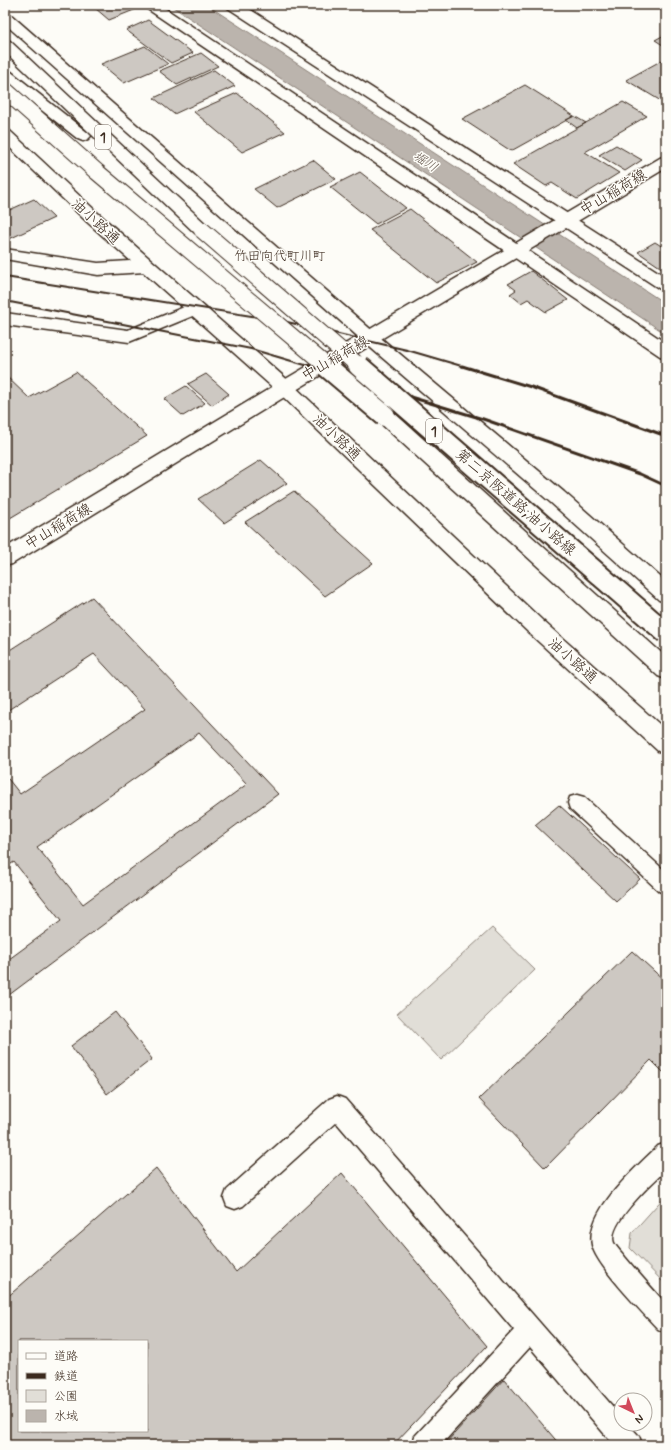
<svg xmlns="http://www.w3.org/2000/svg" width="671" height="1450" viewBox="0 0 671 1450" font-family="Mynerve,'Klee One',sans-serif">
<rect width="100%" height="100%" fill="#fdfcf7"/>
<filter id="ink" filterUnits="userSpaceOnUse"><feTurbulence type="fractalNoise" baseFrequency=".025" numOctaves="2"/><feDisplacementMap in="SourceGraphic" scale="8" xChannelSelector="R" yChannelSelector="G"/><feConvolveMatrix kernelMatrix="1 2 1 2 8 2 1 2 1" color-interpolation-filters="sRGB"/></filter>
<g filter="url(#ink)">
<path fill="#e1ded7" stroke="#8e847a" d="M492,928L535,970L441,1060L397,1014Z
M666,1195V1285L630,1248L632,1233Z"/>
<path fill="#bbb4ad" stroke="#887d74" d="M170,5H207L666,304V334Z"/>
<path fill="#cdc8c2" stroke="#3b2a1e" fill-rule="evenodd" d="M102,5H135L139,8L109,20L95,8Z
M148,20L193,53L171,63L126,30Z
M666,34V47L655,40Z
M145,46L168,64L124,83L101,64Z
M201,53L218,66L177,85L159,71Z
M666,58V104L626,80Z
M214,70L235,86L174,114L154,98Z
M525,85L574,116L511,151L462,119Z
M237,93L285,132L242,152L194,112Z
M623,102L647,116L585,152L619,173L577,199L552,183L546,186L513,164Z
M574,116L586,123L577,128L566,120Z
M616,145L642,160L625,171L599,155Z
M313,160L336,179L277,208L254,189Z
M360,172L406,208L376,224L330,187Z
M34,199L54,218L5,241V212Z
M410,209L477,262L436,283L370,230Z
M655,242L666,249V267L663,269L638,252Z
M531,271L568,300L546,312L528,299L521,303L510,294L516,290L508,284Z
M76,372L147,436L5,521V375L29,398Z
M206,374L229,394L212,405L188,384Z
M186,386L205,403L183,416L164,399Z
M261,460L287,483L224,523L198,499Z
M294,491L373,563L325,596L245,522Z
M92,597L278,794L5,998V962L61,921L14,862L5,868V775L20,794L145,709L94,654L5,712V653ZM199,733L247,784L83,904L37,847Z
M559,805L640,879L616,901L535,825Z
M632,951L666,982V1075L651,1060L545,1168L479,1099Z
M115,1012L152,1059L107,1094L71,1046Z
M156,1168L236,1272L342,1173L487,1346L393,1445H5V1299ZM19,1341H147V1431H19Z
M504,1379L560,1445H444Z"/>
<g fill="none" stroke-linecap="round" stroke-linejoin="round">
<defs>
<path id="service" d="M577,795L584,797L666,872V894L659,891L570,809L568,803L570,797Z
M337,1096L345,1099L621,1416V1424H628L639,1436L642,1445H614L530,1347L441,1445H412L415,1436L514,1330L336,1122L243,1206L235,1209L227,1206L224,1198L227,1190L329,1099Z
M666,1143V1170C654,1181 606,1225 614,1243C617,1248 622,1253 625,1257C638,1273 652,1288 666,1304V1333L658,1329C643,1313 596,1265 592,1245C585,1211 636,1168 658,1146Z"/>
<path id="minor" d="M144,5H160L666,343V358L660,356L146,8Z
M5,249L98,263L145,260L151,262L153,266L151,270L145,272L98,275L5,259Z
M194,303L200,305L203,309L200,313L129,342L5,325V313L128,330Z"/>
<path id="tertiary" d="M226,5H243L666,277V291L660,289L228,8Z
M5,13L10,14L376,334L564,492L666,582V602L659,600L550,502L364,342L5,24Z
M5,129L10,131L99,214L291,383L543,621L666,730V754L658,751L529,633L279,393L87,222L5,143Z"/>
<path id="secondary" d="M666,156V168L291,393L12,564L5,566V548L279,383L660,158Z"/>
<path id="motorway" d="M5,40L10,41L208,226L210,230L208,234L202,235L196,234L5,52Z
M5,70L10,71L88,133L91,136L88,139L83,141L78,139L5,81Z
M385,409L392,411L666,657V679L658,676L378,421L376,416L378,411Z"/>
</defs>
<use href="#service" stroke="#3b2a1e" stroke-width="3"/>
<use href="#minor" stroke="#3b2a1e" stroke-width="3"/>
<use href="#tertiary" stroke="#3b2a1e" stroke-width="3"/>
<use href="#secondary" stroke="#3b2a1e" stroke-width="3"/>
<use href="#motorway" stroke="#3b2a1e" stroke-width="3"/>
<use href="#service" fill="#fdfcf7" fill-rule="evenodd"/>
<use href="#minor" fill="#fdfcf7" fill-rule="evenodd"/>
<use href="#tertiary" fill="#fdfcf7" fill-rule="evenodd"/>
<use href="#secondary" fill="#fdfcf7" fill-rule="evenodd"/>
<use href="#motorway" fill="#fdfcf7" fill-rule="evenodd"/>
<path stroke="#3b2a1e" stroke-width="2" d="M5,277L283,321L407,350L465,367
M5,301L251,349L312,367"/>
<path stroke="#3b2a1e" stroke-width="3" d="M308,366L483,419L640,474L666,486
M462,366L531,387L666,436"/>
<defs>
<path id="motorway-bridge-far1" d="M5,90L97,172L328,367
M202,230L360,367"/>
<path id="motorway-bridge" d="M326,366L385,416
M359,366L666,633"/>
</defs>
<use href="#motorway-bridge-far1" stroke="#3b2a1e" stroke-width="18" stroke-linecap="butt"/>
<use href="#motorway-bridge" stroke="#3b2a1e" stroke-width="24" stroke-linecap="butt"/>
<use href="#motorway-bridge-far1" stroke="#fdfcf7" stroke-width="16"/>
<use href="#motorway-bridge" stroke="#fdfcf7" stroke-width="20"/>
</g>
</g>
<g text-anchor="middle" stroke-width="3" stroke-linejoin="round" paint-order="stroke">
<g font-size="13" font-style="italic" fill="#615349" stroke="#fdfcf7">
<text transform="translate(426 161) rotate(33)" y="5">堀川</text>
</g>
<g font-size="13" fill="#3b2a1e" stroke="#fdfcf7">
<text x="280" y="260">竹田向代町川町</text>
</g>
<g fill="#fdfcf7" stroke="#75695f" stroke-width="1">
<rect x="95" y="125" width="16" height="24" rx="3"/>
<rect x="426" y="419" width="16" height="24" rx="3"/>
</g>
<g font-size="14" font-weight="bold" fill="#3b2a1e">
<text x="103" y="142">1</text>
<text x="434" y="436">1</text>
</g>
<g font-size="15" fill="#3b2a1e" stroke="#fdfcf7">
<text transform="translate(613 192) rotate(-31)" y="5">中山稲荷線</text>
<text transform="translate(96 221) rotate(43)" y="5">油小路通</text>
<text transform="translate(335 358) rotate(-30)" y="5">中山稲荷線</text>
<text transform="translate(337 437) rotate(44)" y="5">油小路通</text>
<text transform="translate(516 502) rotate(41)" y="5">第二京阪道路;油小路線</text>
<text transform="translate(58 526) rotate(-31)" y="5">中山稲荷線</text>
<text transform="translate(573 660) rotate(42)" y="5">油小路通</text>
</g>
</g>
<rect width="671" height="1450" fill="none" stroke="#fdfcf7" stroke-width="20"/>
<rect x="10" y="10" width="651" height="1430" fill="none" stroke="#3b2a1e" stroke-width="1.5" filter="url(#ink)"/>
<rect x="18" y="1340" width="130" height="92" fill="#fdfcf7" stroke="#afa8a0"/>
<rect x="26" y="1353" width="20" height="6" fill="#fdfcf7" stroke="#afa8a0"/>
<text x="54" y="1360" font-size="12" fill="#3b2a1e">道路</text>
<rect x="26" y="1373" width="20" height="6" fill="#3b2a1e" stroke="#afa8a0"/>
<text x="54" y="1380" font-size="12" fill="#3b2a1e">鉄道</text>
<rect x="26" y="1390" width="20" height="12" fill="#e1ded7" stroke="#afa8a0"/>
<text x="54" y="1400" font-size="12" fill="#3b2a1e">公園</text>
<rect x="26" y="1410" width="20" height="12" fill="#bbb4ad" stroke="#afa8a0"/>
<text x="54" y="1420" font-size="12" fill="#3b2a1e">水域</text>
<g transform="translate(633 1412) rotate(137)"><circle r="19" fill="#fdfcf7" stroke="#afa8a0"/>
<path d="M0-3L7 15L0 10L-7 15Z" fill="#d1495b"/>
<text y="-6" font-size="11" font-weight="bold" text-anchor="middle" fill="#3b2a1e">N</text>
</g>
</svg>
